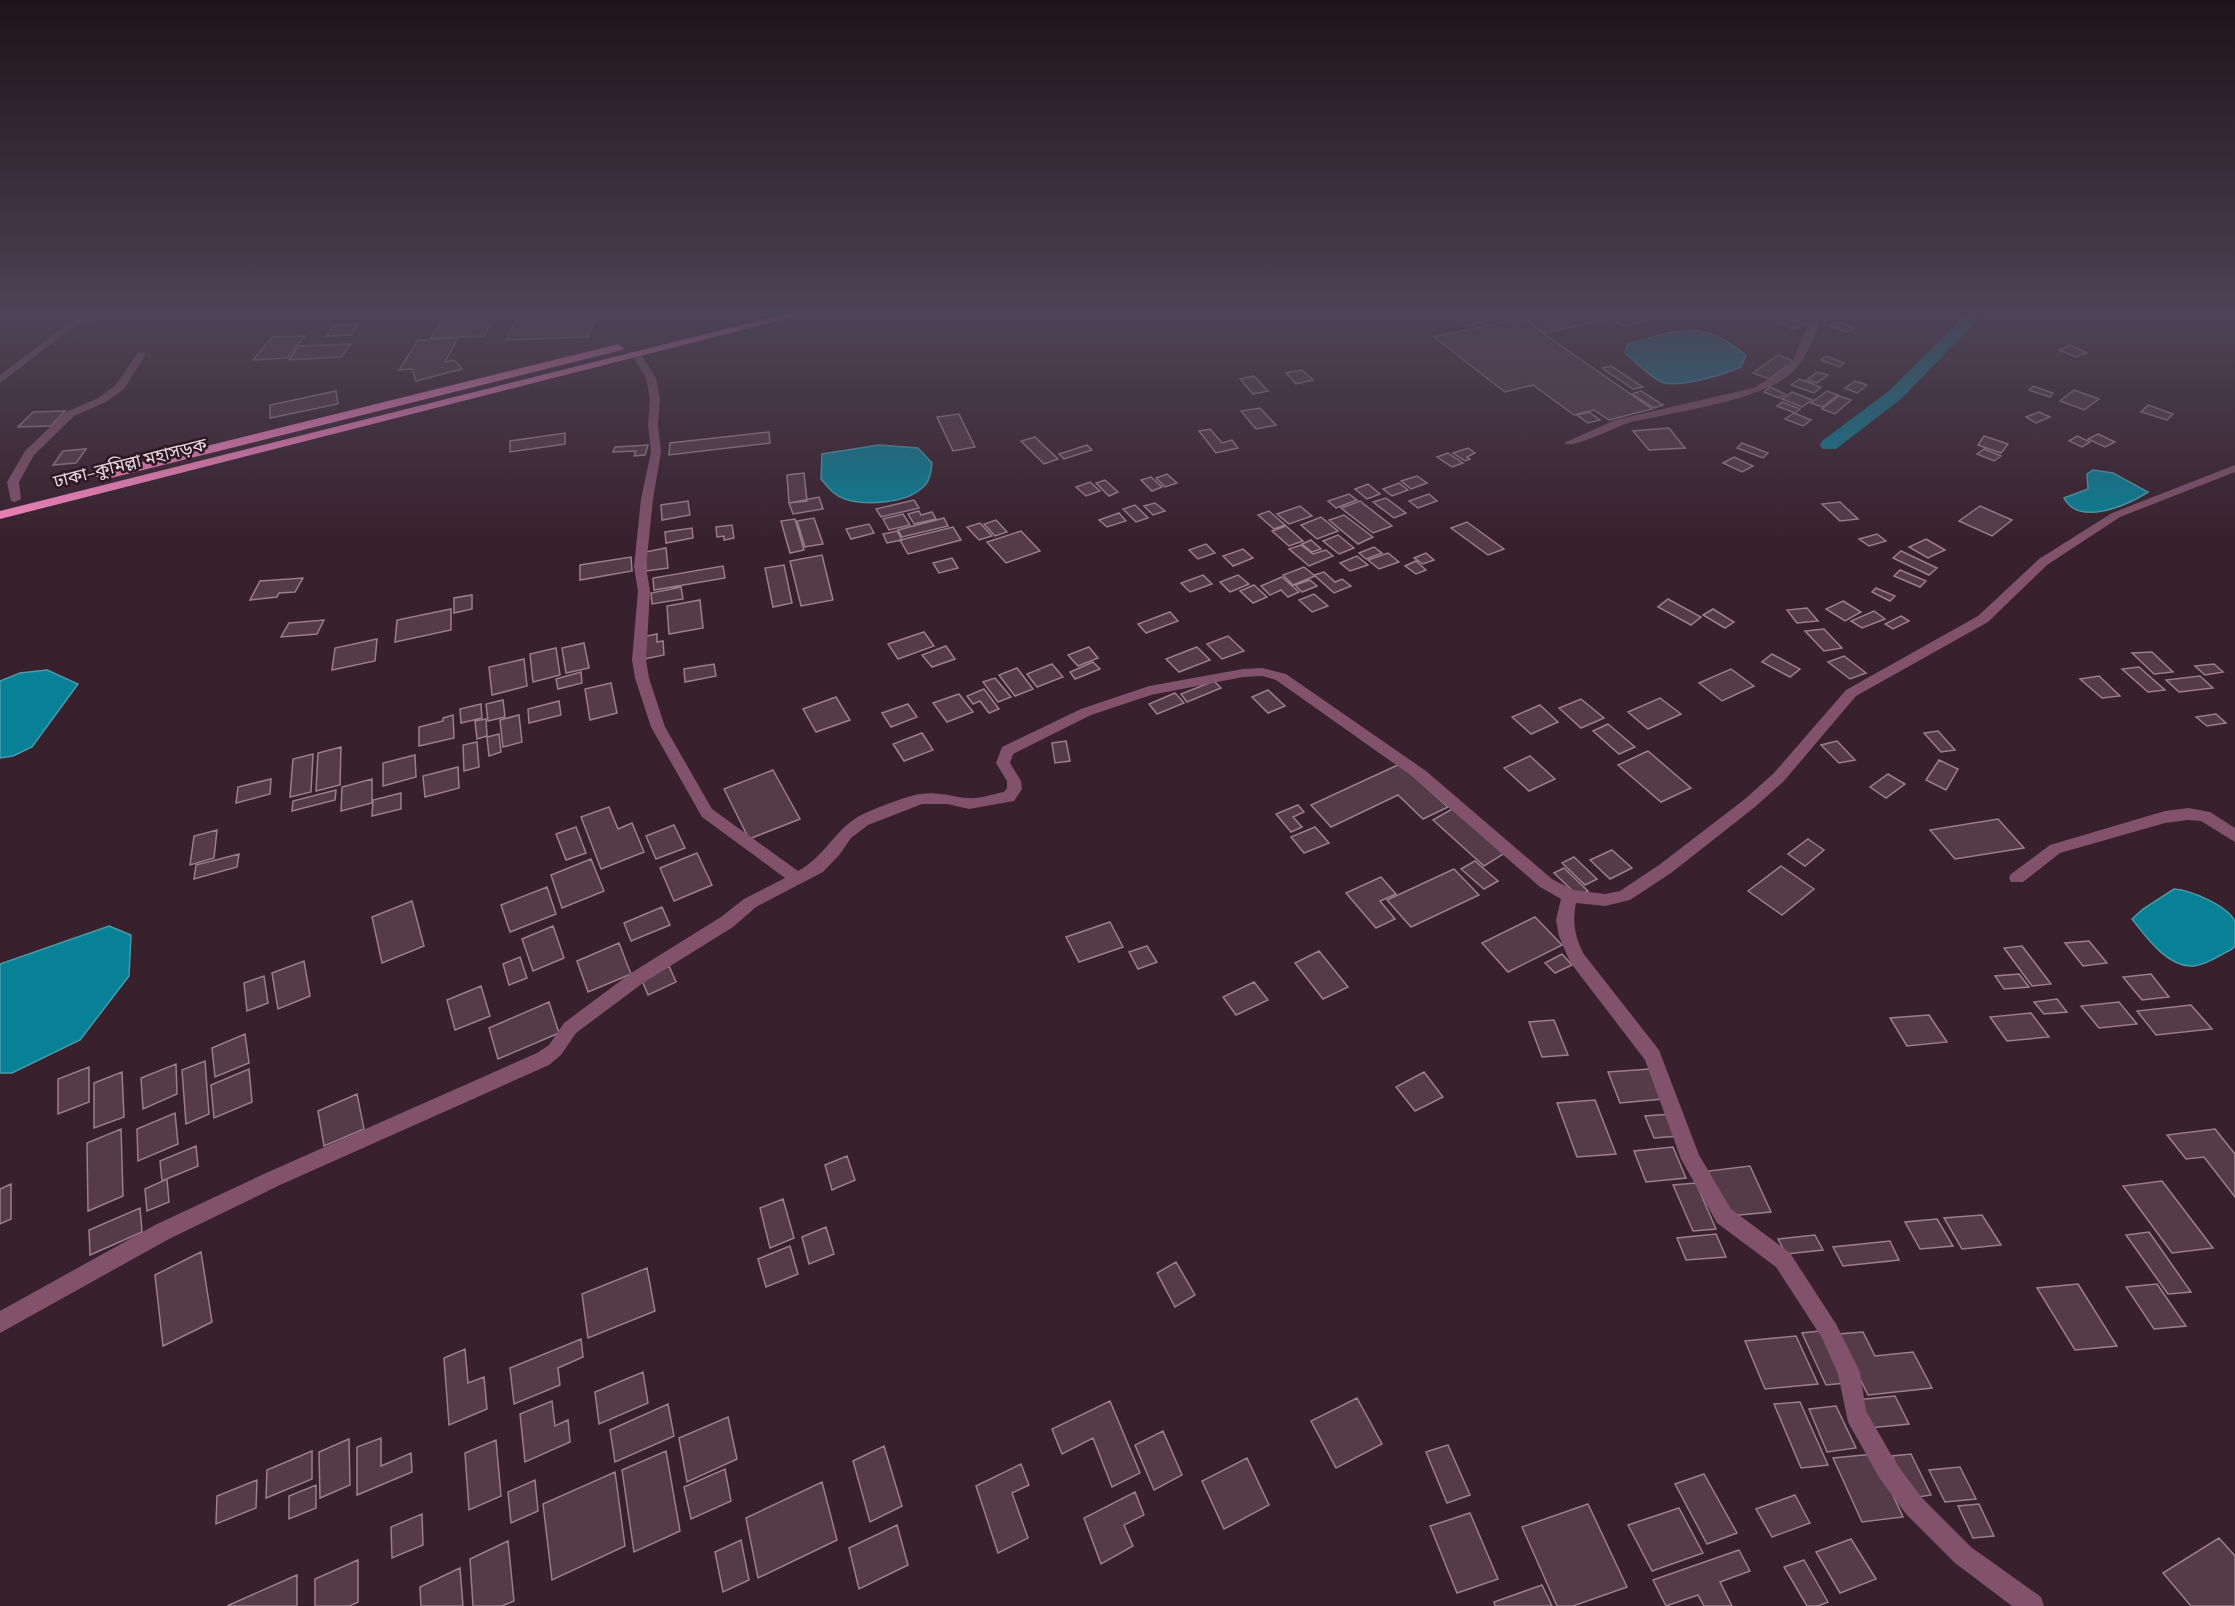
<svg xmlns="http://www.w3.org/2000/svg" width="2235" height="1606" viewBox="0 0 2235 1606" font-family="'Source Sans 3','Noto Sans Bengali',sans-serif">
<rect width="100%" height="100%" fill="#38212c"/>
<path fill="#452836" d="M0,316H102L73,342L0,341Z"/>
<path fill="#088096" stroke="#4b9aab" stroke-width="1.5" d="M1691,330C1714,332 1728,341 1746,355L1741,367C1725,374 1678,389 1662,382C1648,376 1637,363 1625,353L1628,344L1667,333Z
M879,445L918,448L932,463C931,472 930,482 922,488C906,503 866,506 845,499C834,496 828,487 821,479L822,454Z
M2093,470L2113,473L2148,492C2128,505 2079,527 2064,498L2088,489L2087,474Z
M47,670L78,684L32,747L13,756L0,758V681L20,673Z
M2174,889C2190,890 2229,906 2235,922C2235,929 2235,939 2235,946L2232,949C2220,955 2208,964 2194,966C2168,968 2146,937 2132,919L2143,909Z
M109,926L131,935L129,976L80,1040L12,1073H0V964Z"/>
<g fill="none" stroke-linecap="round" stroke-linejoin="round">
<path fill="#088096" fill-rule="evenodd" d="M1964,316H1981L1901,399L1836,449H1822L1820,445L1822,441L1889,391Z"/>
</g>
<path fill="#543b47" stroke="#9b7e8b" stroke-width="1.5" d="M444,316H495L484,336L431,338Z
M519,316H597L588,337L506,340Z
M1453,316H1485L1490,321L1465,326Z
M1521,316H1621L1545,333Z
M1634,316H1643L1649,320L1623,326L1615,321Z
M1784,316H1789L1806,324L1793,329L1774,320Z
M1521,318L1652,409L1609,420L1594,410L1574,415L1533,385L1505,392L1434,337Z
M1837,322L1854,328L1848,332L1830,326Z
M359,324L351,335L326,336L334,325Z
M305,336L287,358L253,360L272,337Z
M458,338L445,362L454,360L462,369L416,381L412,369L399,370L418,340Z
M351,344L341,357L289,360L299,346Z
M2070,345L2087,353L2076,357L2059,350Z
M1778,355L1794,361L1769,379L1753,373Z
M1826,356L1844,363L1839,367L1821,360Z
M1611,366L1643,387L1633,389L1602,368Z
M1302,370L1313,380L1296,384L1286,373Z
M1817,372L1828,375L1817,383L1807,380Z
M1254,376L1268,391L1253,394L1240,379Z
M1799,379L1821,387L1814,393L1791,385Z
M1855,381L1867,385L1857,393L1845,388Z
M2033,386L2053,393L2050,397L2029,390Z
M1770,387L1785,394L1779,398L1764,392Z
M2074,390L2099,399L2084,410L2060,401Z
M336,391L338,404L270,418V405Z
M1641,391L1663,405L1654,408L1632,394Z
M1827,391L1838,395L1822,407L1811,403Z
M1792,392L1812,400L1802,407L1782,399Z
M1839,396L1851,400L1835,414L1822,409Z
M1782,402L1800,409L1795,413L1777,406Z
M2148,405L2173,414L2167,420L2141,412Z
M1260,408L1276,425L1256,429L1241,411Z
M65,411L51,426L18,427L33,412Z
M1589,412L1600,420L1588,423L1577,415Z
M2039,412L2050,417L2036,423L2026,417Z
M1794,413L1811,420L1803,426L1785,419Z
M959,414L975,447L953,451L937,417Z
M1669,428L1685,448L1649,450L1633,431Z
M1210,429L1222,443L1232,440L1238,448L1216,453L1199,431Z
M769,432L770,443L669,455L670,443Z
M565,433V444L510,452V441Z
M2098,434L2115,442L2105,447L2088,439Z
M1984,436L2008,444L2001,453L1978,445Z
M2077,436L2090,442L2082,447L2069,441Z
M1035,437L1058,459L1044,464L1021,441Z
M1742,443L1768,453L1763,458L1737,448Z
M648,445L645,455L634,456L636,451L613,452L615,447Z
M1087,445L1092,450L1064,459L1059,454Z
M1468,448L1475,453L1467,457L1470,459L1465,461L1453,453Z
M86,449L76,463L53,465L63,451Z
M1984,449L2001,456L1994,461L1977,454Z
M1448,453L1463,463L1452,467L1437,457Z
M1734,457L1753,466L1742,472L1723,463Z
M804,473L807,501L789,503L787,475Z
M1167,474L1177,483L1165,487L1156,478Z
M1417,476L1427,483L1411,489L1401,481Z
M1151,477L1162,487L1152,491L1141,480Z
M1105,480L1118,492L1109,496L1096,483Z
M1090,482L1100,491L1086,496L1076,487Z
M1399,483L1408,490L1392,496L1383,489Z
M1368,484L1380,494L1367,499L1355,489Z
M1349,494L1357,500L1336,508L1328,501Z
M1429,494L1437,501L1418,508L1409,501Z
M819,497L823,509L793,514L789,503Z
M1386,498L1406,513L1394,518L1373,502Z
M914,500L919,508L881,517L876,509Z
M688,501L690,515L662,520L661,505Z
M1360,501L1392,526L1373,533L1341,508Z
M1840,502L1858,519L1840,521L1822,504Z
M1155,503L1165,511L1153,515L1144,506Z
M1135,505L1148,518L1136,522L1123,509Z
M1300,506L1312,516L1289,524L1277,514Z
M1980,506L2012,520L1992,536L1959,521Z
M919,511L921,515L932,512L936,519L914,524L908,514Z
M1269,511L1285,525L1274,529L1258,515Z
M1119,513L1126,521L1107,527L1099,520Z
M903,514L910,525L889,530L883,519Z
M1344,515L1373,537L1358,544L1329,520Z
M1321,517L1338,531L1317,539L1301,525Z
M814,518L823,544L805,547L797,521Z
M944,518L948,526L902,537L898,530Z
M795,519L804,550L790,553L781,521Z
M996,520L1007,532L995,536L984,524Z
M1467,522L1504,549L1488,555L1451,528Z
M980,523L992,536L979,540L967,527Z
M869,524L874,533L851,539L846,529Z
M732,525L734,538L724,540V536L717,537L716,527Z
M1286,526L1303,541L1289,546L1272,531Z
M953,527L961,540L908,554L900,540Z
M692,528L693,538L666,543L665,532Z
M897,531L902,540L887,543L883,534Z
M1021,531L1040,551L1006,563L987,542Z
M1877,534L1886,541L1869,546L1859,539Z
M1338,535L1354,548L1339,554L1323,541Z
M1926,539L1945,550L1928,558L1909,547Z
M1311,540L1321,549L1312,552L1302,544Z
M1206,544L1215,553L1198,559L1189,550Z
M1301,545L1313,554L1326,550L1333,556L1309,566L1289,549Z
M1374,547L1382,553L1366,559L1359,553Z
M666,548L668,568L646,571L645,552Z
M1243,549L1253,558L1233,566L1223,556Z
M1901,551L1937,568L1929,575L1893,558Z
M1388,553L1399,562L1379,569L1368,560Z
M1426,553L1434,560L1423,564L1414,558Z
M822,555L833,600L801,606L790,561Z
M1357,556L1368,565L1350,571L1340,563Z
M631,557L632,571L580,580V565Z
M952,558L958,568L939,573L933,563Z
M1416,561L1426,570L1416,574L1405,566Z
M784,565L792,603L773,607L765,568Z
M723,566L725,578L654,590L653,578Z
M1304,567L1315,576L1293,585L1283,575Z
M1900,570L1926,581L1920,587L1894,576Z
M1324,572L1335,582L1342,579L1351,586L1334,593L1314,575Z
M1203,575L1212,584L1190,592L1181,583Z
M1238,575L1249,584L1230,592L1220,582Z
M1282,577L1299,592L1288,597L1281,590L1270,595L1261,586Z
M303,578L295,592L279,593L277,597L250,600L260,581Z
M1310,580L1317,586L1302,592L1295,585Z
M1254,585L1267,597L1253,603L1240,591Z
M681,587L683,599L652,604L651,593Z
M1876,588L1895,596L1890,601L1872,592Z
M1314,594L1328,606L1312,612L1299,600Z
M472,595V609L454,613V598Z
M1668,599L1701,617L1691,625L1658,607Z
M700,600L703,628L669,634L667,606Z
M1843,601L1861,612L1845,621L1826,609Z
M1807,608L1818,621L1797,623L1787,610Z
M451,609V630L395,642L397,620Z
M1713,609L1734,622L1725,628L1703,615Z
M1874,611L1885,619L1862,628L1851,621Z
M1170,612L1178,621L1146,633L1138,624Z
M1901,616L1909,621L1893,629L1885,624Z
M324,620L317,634L281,637L289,623Z
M1824,629L1842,648L1824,651L1805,631Z
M924,632L934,646L898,659L888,644Z
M657,634V642L663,641L664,655L644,659L642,637Z
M1228,636L1244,651L1222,659L1207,644Z
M377,639L375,661L332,670L335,648Z
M584,643L589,668L566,673L562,648Z
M946,646L955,659L932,667L922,655Z
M1089,647L1098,658L1078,666L1068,655Z
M1197,647L1210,660L1179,672L1166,659Z
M556,648L560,675L533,682L530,654Z
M2152,652L2173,672L2154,674L2132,653Z
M1772,654L1800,669L1790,677L1762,662Z
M1844,656L1866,673L1850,679L1828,662Z
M524,659L527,686L492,695L489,667Z
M1093,662L1100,669L1075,679L1070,672Z
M714,664L716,676L685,682L684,669Z
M1052,664L1063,677L1037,687L1027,674Z
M2214,664L2223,672L2205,675L2195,666Z
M2139,667L2165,690L2148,692L2122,669Z
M1017,668L1033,689L1015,696L999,675Z
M1731,669L1754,686L1722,701L1699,683Z
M581,672L582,683L558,689L556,679Z
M2099,676L2120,696L2102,698L2080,679Z
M2200,676L2213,688L2179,692L2166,680Z
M995,678L1011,697L998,702L983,682Z
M1214,681L1221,688L1187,702L1181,694Z
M611,683L617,713L590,720L585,689Z
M984,689L999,709L989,713L980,701L973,704L967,696Z
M1268,690L1285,706L1268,713L1252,697Z
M1175,693L1184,703L1157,714L1149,704Z
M959,694L973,712L947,722L933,703Z
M836,697L850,720L816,732L803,709Z
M1660,698L1681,714L1648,729L1628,712Z
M1581,699L1604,718L1581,728L1559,708Z
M503,700L505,717L488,721L486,704Z
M559,701L561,715L529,723L528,709Z
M481,704L482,718L461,723L460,709Z
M908,704L917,717L891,727L882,713Z
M1540,705L1558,722L1531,734L1512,717Z
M2216,714L2226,723L2207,726L2196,717Z
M453,715L454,738L419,746V727L443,721V718Z
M519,715L522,742L503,747L500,720Z
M486,719L487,736L477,739L475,721Z
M1608,724L1635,747L1619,754L1593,731Z
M1938,731L1955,750L1941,752L1924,733Z
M922,733L933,750L904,761L893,744Z
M499,734L501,752L489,756L487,737Z
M1066,741L1070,761L1055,763L1052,743Z
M1837,741L1855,760L1839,763L1821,745Z
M477,742L479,767L464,771L463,745Z
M341,747L340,785L316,791L318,753Z
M1648,751L1691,788L1661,802L1618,765Z
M313,754L311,792L290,797L293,759Z
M415,755L416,777L383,786V763Z
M1530,756L1555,779L1529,791L1504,768Z
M1939,760L1958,769L1946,790L1926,780Z
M1400,764L1448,807L1423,819L1398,795L1331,827L1311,805Z
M458,767L459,788L425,797L423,776Z
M773,770L800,819L749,839L724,789Z
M1888,774L1905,784L1886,798L1870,787Z
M271,779L270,794L236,803L238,787Z
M372,779V803L341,811L342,787Z
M336,790L335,800L292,811L293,801Z
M401,793V809L372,816L373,800Z
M1298,805L1304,812L1293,817L1302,827L1291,832L1276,814Z
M609,807L618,829L632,823L644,852L601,869L581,817Z
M1454,808L1505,853L1484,866L1433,820Z
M1998,819L2024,848L1955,859L1930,830Z
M674,825L685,848L656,859L646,836Z
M576,827L586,853L566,860L556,834Z
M1315,827L1329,843L1304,853L1291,837Z
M217,830L214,858L190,865L194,836Z
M1808,839L1824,850L1805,866L1788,854Z
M1612,850L1632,868L1610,879L1590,860Z
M697,853L712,885L674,901L660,868Z
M239,854L237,867L194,879L196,865Z
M1574,857L1597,879L1585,885L1562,863Z
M591,859L604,891L562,908L551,875Z
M1475,861L1498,881L1484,889L1461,869Z
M1781,866L1814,889L1782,915L1748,891Z
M1564,868L1588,891L1578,896L1554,873Z
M1454,869L1479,895L1411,927L1387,900Z
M1381,877L1396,894L1380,901L1395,919L1376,928L1346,893Z
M547,887L556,914L510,932L501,905Z
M412,901L424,946L382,963L372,917Z
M662,907L670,925L631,941L624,923Z
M1535,917L1562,945L1508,972L1482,943Z
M1110,922L1123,947L1079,962L1066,937Z
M553,926L564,958L533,971L522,939Z
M2089,941L2107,963L2083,966L2065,943Z
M619,943L631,974L588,992L577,961Z
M1147,946L1157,962L1138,969L1129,952Z
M2022,946L2051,984L2032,986L2004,948Z
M1319,951L1348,987L1323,999L1295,963Z
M1562,954L1572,965L1555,973L1545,963Z
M520,957L527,978L509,985L503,964Z
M304,961L310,996L278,1009L272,973Z
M669,966L676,982L648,995L641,978Z
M2019,974L2029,987L2004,989L1995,976Z
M2151,974L2169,997L2142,1000L2123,977Z
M264,976L268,1003L247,1011L244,983Z
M1254,982L1268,1000L1236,1015L1223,997Z
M481,986L490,1016L455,1030L447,1000Z
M2057,999L2067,1012L2044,1014L2034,1002Z
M549,1002L559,1033L498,1059L489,1028Z
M2119,1002L2137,1024L2099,1028L2081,1006Z
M2191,1005L2212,1029L2156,1035L2137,1011Z
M2031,1013L2049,1037L2007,1041L1990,1017Z
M1929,1015L1947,1042L1907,1046L1890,1018Z
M1554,1020L1568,1055L1542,1057L1529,1022Z
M245,1034L249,1063L215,1077L212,1048Z
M205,1061L209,1114L186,1124L182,1070Z
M176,1064L177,1094L143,1109L141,1078Z
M89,1067V1102L58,1114V1079Z
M249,1069L252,1102L214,1118L211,1085Z
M1650,1069L1663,1099L1620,1103L1608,1072Z
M122,1072L124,1117L94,1128V1083Z
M1424,1072L1443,1097L1415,1111L1396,1087Z
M357,1094L364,1129L324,1146L318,1111Z
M1595,1100L1616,1154L1577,1157L1557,1103Z
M175,1113L178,1144L138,1161L137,1129Z
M1671,1114L1680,1136L1654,1138L1645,1116Z
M121,1129L123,1196L88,1211L87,1143Z
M2215,1129L2235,1154V1197L2204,1157L2186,1159L2167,1135Z
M196,1146L198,1166L162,1181L160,1161Z
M1673,1147L1686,1178L1646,1182L1634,1151Z
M847,1156L855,1180L832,1190L825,1165Z
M1750,1166L1771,1212L1728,1216L1708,1171Z
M167,1179L169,1202L147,1211L145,1189Z
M2162,1181L2213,1248L2172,1253L2123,1186Z
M1696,1183L1716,1229L1693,1231L1673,1185Z
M11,1184V1219L0,1224V1189Z
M783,1199L794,1238L770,1248L760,1208Z
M140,1208L142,1232L90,1255L89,1230Z
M1982,1215L2001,1245L1962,1249L1944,1218Z
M1937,1219L1953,1246L1920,1249L1905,1222Z
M826,1227L834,1254L809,1264L802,1237Z
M2149,1232L2191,1292L2168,1294L2126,1235Z
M1716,1234L1726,1257L1686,1260L1677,1238Z
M1815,1235L1823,1250L1786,1254L1778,1239Z
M1890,1241L1899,1260L1843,1266L1833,1247Z
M790,1246L798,1274L766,1287L758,1259Z
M201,1252L212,1322L163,1346L155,1275Z
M1176,1262L1195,1295L1175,1307L1157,1273Z
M647,1268L655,1311L588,1338L582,1294Z
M2078,1284L2117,1346L2075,1350L2037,1288Z
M2157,1284L2186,1326L2154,1329L2126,1287Z
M1820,1331L1845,1383L1826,1385L1802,1333Z
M1863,1332L1875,1356L1913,1352L1932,1388L1868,1395L1838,1334Z
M1796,1336L1818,1384L1765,1389L1745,1341Z
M581,1339L583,1357L558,1368L560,1385L514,1404L510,1368Z
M465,1349L468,1383L484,1377L487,1409L449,1425L444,1358Z
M643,1372L648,1403L599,1424L595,1392Z
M1895,1396L1909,1424L1869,1428L1856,1400Z
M1357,1398L1382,1444L1336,1468L1311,1421Z
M552,1401L555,1426L568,1420L570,1442L525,1462L520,1414Z
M1110,1401L1140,1473L1112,1487L1093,1438L1062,1454L1052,1429Z
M1800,1402L1828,1465L1801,1468L1774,1404Z
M668,1404L674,1436L615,1462L610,1430Z
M1836,1406L1856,1448L1827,1452L1809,1409Z
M728,1417L737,1459L687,1482L679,1438Z
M1163,1431L1182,1475L1154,1490L1135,1445Z
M381,1438V1466L411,1453L412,1472L357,1495V1447Z
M349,1439L350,1485L320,1498L319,1452Z
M496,1440L501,1496L469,1510L465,1453Z
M1448,1445L1470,1495L1447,1503L1426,1452Z
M884,1446L902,1506L870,1522L853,1461Z
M312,1451V1479L266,1498L267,1470Z
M666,1451L680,1531L634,1552L622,1470Z
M1874,1454L1903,1517L1862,1522L1833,1458Z
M1911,1454L1931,1495L1912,1498L1892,1456Z
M1247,1458L1269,1505L1224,1529L1202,1481Z
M1021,1464L1029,1485L1012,1493L1028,1538L998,1553L976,1486Z
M1960,1467L1976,1499L1945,1502L1929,1470Z
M725,1469L731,1501L691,1519L684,1487Z
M615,1472L625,1546L552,1580L543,1504Z
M1704,1474L1737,1533L1707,1544L1675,1484Z
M257,1480L256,1508L216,1524L217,1496Z
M535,1480L538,1511L511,1523L508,1492Z
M822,1482L837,1540L758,1578L746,1518Z
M316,1485V1508L289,1519V1496Z
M1135,1492L1144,1515L1124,1525L1133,1546L1101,1564L1084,1518Z
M1795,1495L1810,1523L1772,1537L1756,1509Z
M1588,1504L1627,1587L1573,1606H1557L1522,1527Z
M1979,1504L1994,1536L1973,1538L1958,1506Z
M1679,1508L1703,1553L1652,1571L1628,1525Z
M1470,1513L1498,1579L1457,1593L1430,1526Z
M422,1514L423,1545L392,1558L391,1527Z
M897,1525L908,1565L859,1589L849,1548Z
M2219,1538L2235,1556V1606H2191L2163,1573Z
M1851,1539L1876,1579L1840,1593L1816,1552Z
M741,1540L749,1580L723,1592L715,1552Z
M508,1541L514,1601L502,1606H473L470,1559Z
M1739,1550L1750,1571L1720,1582L1732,1606H1704L1698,1595L1666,1606L1653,1580Z
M358,1560V1602L350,1606H315V1579Z
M1804,1560L1828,1602L1818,1606H1807L1784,1567Z
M460,1568L463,1606H421L420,1587Z
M297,1575V1606H227Z
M1542,1585L1552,1606H1495L1494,1602Z"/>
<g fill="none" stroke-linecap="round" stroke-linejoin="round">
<path fill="#815269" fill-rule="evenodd" d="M78,316H88L0,383V375Z
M1812,316H1822C1813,340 1806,363 1785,378C1750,402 1674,412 1631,422C1617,426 1572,450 1564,443L1615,420L1753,388L1778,374L1793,360Z
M138,352L146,354L124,389L106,402L74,416L34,455L19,482L21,499L15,502L11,501L7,482L25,451L66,412L98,398L116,385Z
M638,353L641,354L656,378L660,399L658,425L661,452L653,499L646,567L650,591L646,660L649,678L665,727L712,809L798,871C823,858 833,833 856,818C867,811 909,795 921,794C938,791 952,797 968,798C979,799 993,794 1004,792L1007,788V781L996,763L1002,747L1081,709L1149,686L1243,669L1262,668L1286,674L1426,771L1552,879L1573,890L1605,894L1620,891L1659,865L1745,799L1774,773L1846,690L1978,616L2039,559L2112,513L2235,465V472L2120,517L2047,565L1988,622L1856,696L1784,781L1755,807L1671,873L1630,900L1605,906L1576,903C1572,923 1575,935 1583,953L1659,1050L1699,1155L1731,1209L1790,1253L1836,1324L1860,1372L1866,1411L1896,1463L1922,1498L1971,1547L2041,1597L2044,1606H2012L1955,1563L1906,1514L1880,1479L1848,1422L1838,1374L1822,1338L1776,1267L1717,1223L1681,1159L1645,1060L1570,962L1559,936L1556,920L1561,899L1540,887L1416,779L1276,680L1262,676L1243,677L1151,695L1091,715L1013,754L1010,763L1021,781L1022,789L1014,801L969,809L947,804H922L868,825L851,838L840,854L823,872L756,907L733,927L643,983L576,1033L561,1055L549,1065L280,1185L169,1239L0,1333V1311L155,1225L266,1173L537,1053L549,1045L564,1023L631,973L721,917L744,899L785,878L702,817L651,727L635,678L632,660L638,591L634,567L641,499L651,452L648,425L650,399L646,378L633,356Z
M2188,808L2210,812L2235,828V842L2201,821L2188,820L2165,823L2060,853L2023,882H2011L2009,878L2011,874L2050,845L2165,811Z"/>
<path fill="#fa86c2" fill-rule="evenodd" d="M777,316H797L0,519V511Z
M618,344L624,348L622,350L103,480L96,476L98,473Z"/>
</g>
<linearGradient id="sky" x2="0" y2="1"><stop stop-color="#1f1218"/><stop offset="0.58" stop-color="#4d4356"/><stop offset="1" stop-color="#4d4356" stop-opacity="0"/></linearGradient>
<rect width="2235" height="541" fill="url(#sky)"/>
<g text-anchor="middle" stroke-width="5" stroke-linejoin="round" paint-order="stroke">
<g font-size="18" fill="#e6d6dd" stroke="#2d1722">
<text transform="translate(130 463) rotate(-14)" y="6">ঢাকা–কুমিল্লা মহাসড়ক</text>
</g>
</g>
</svg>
